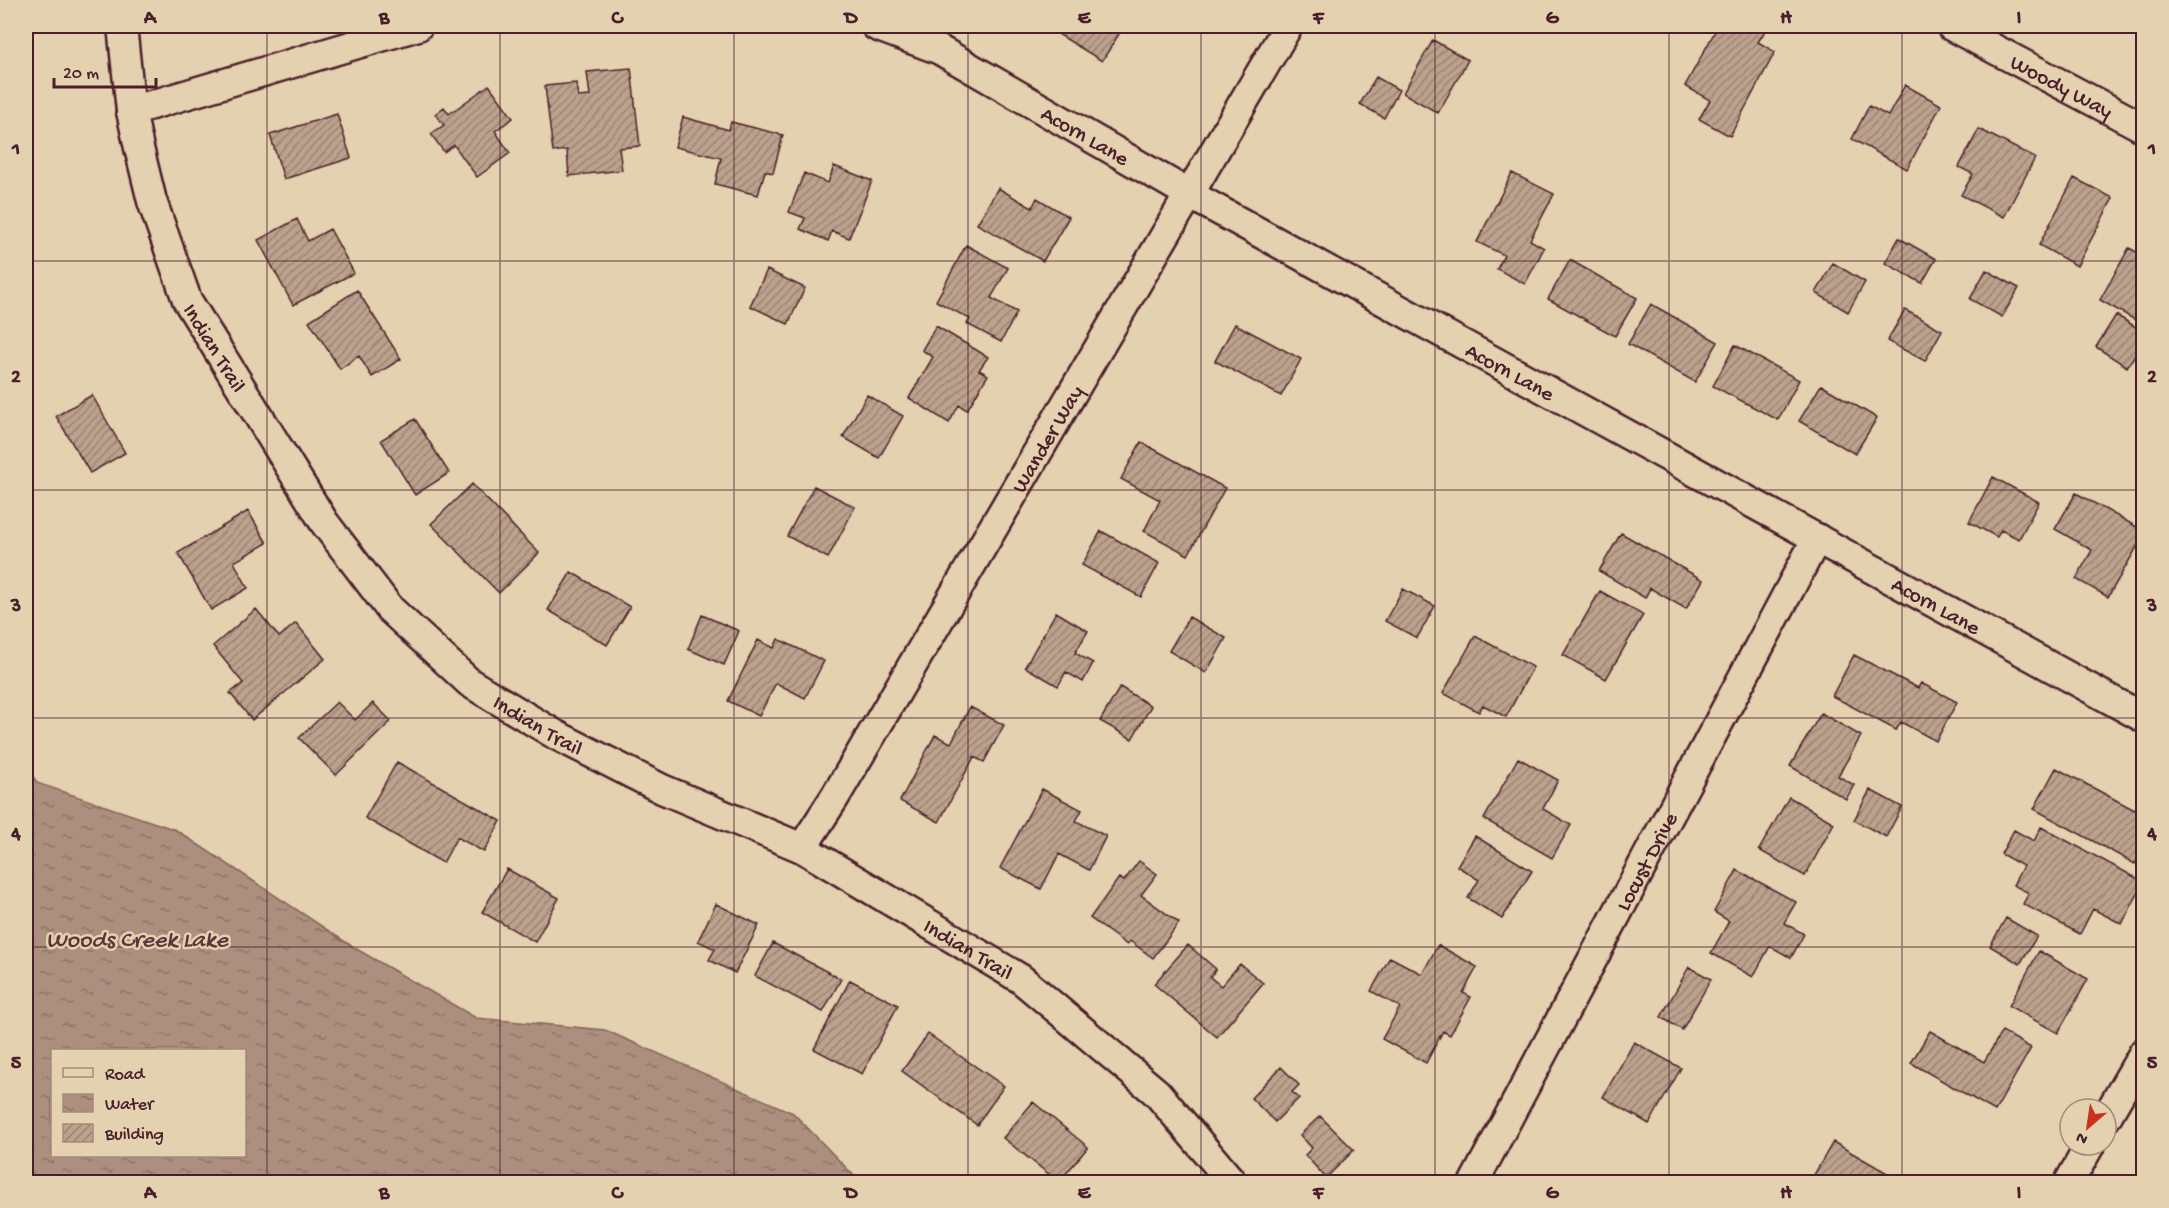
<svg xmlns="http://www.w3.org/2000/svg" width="2169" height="1208" viewBox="0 0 2169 1208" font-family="'Gochi Hand',sans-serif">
<defs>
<pattern id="water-ripples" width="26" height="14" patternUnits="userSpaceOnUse" patternTransform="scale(1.5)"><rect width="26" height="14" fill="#ac8f7e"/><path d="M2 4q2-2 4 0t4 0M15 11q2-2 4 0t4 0" fill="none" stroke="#8e7467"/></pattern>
<pattern id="building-hatch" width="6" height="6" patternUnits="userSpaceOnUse" patternTransform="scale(1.5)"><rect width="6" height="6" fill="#bca28d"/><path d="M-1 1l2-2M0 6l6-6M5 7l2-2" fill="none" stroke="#9b8373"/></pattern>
</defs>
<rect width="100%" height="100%" fill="#e4d1af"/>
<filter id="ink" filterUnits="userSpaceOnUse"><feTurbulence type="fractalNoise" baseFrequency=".0167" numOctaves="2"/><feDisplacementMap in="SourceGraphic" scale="12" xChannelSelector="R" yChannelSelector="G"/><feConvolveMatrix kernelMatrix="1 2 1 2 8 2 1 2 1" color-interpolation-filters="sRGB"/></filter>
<g filter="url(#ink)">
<path fill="url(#water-ripples)" stroke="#85625d" stroke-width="1.5" fill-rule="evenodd" d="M26,764L37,783L176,830L353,947L476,1018L605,1030L793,1113L860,1182H26ZM52,1050H244V1156H52Z"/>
<path fill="url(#building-hatch)" stroke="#4a1f2b" stroke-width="1.5" d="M1045,26H1124L1102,61Z
M1718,26H1768L1758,42L1775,52L1730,136L1699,119L1710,100L1685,86Z
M1433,40L1468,60L1438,113L1403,93Z
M631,68L640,146L619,148L622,170L569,176L567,150L553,152L545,86L576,83L578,97L590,96L587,72Z
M1376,77L1399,90L1384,118L1360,104Z
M489,85L513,118L495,131L510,153L477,177L454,145L444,152L431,134L444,125L435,114L444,107L449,114Z
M1905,85L1941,105L1907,169L1852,139L1869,106L1888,116Z
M337,114L351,158L284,179L270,135Z
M683,117L729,130L731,122L783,135L773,173L765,171L758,195L715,184L721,158L675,147Z
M1979,129L2035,158L2004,217L1961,195L1973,174L1959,167Z
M834,166L872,181L849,238L832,231L828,241L800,229L805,218L789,212L804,173L828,183Z
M1512,173L1554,194L1530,240L1544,248L1525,284L1497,269L1504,255L1477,242Z
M2074,178L2113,198L2077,266L2039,245Z
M998,188L1032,208L1037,198L1069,217L1043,261L977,224Z
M297,219L308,241L330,229L354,273L293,305L258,240Z
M1899,238L1936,259L1922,283L1885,263Z
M966,245L1008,268L991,298L1017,312L1001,342L967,324L970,319L936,301Z
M2129,248L2144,256V310L2137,321L2100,300Z
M1570,260L1637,298L1615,336L1548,299Z
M1833,263L1865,282L1848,312L1816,293Z
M767,270L805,288L788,324L750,306Z
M1986,270L2019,288L2002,317L1970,299Z
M357,290L401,359L372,377L359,356L340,369L309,321Z
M1651,304L1718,342L1695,382L1628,344Z
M1905,310L1942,330L1925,361L1887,341Z
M2116,315L2144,332V341L2127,367L2096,347Z
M1235,324L1301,359L1281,396L1215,361Z
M936,326L988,357L979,370L988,375L967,410L959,405L949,423L909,398L933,357L922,350Z
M1735,345L1799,380L1778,420L1713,386Z
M1821,385L1877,418L1855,454L1799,421Z
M92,395L125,453L90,473L56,416Z
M867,395L903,416L879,458L843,437Z
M415,419L449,473L415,495L381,440Z
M1141,442L1225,488L1188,555L1144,531L1160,500L1121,479Z
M1993,477L2039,502L2019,539L2001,530L1997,537L1969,522Z
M472,484L539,553L499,593L431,524Z
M814,486L855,507L828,558L787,536Z
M2076,493L2144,531V535L2108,597L2076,579L2092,550L2055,529Z
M248,511L267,543L234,562L248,588L211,610L178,553Z
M1101,531L1159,563L1141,597L1082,565Z
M1621,533L1703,580L1686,609L1650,588L1645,598L1599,571Z
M571,572L630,607L607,645L548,610Z
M1403,589L1435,606L1417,638L1385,621Z
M1600,591L1643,615L1606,679L1563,655Z
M256,609L279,637L296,623L325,659L252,720L230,693L243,683L213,646Z
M1056,612L1088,631L1075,653L1093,663L1083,682L1066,672L1058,686L1025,667Z
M702,615L739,631L724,665L688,649Z
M1189,617L1226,638L1206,673L1169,651Z
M1475,636L1533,667L1506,717L1483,705L1479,712L1443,693Z
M778,639L824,661L805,698L776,683L759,716L728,701L758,640L774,648Z
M1854,655L1918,688L1921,683L1957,702L1936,741L1901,722L1896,730L1832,696Z
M1120,687L1151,706L1132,739L1100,721Z
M337,702L355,720L373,703L391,721L336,775L299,738Z
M970,707L1004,725L984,762L974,757L939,822L900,801L935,735L951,743Z
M1821,713L1861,736L1838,776L1854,785L1846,799L1790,766Z
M1518,758L1558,780L1543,809L1571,825L1552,858L1484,819Z
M397,762L501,821L484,852L457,837L443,863L365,818Z
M2056,768L2144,815V848L2135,864L2034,809Z
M1042,789L1082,810L1076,821L1106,836L1089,870L1059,854L1041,889L1000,868Z
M1870,790L1902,807L1886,837L1854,820Z
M1789,797L1834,823L1805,876L1759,850Z
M2041,827L2144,882L2122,924L2093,909L2080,934L2023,904L2029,893L2013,885L2023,866L2001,854L2014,830L2034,841Z
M1475,836L1532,871L1502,919L1468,898L1479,880L1457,866Z
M1139,861L1157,874L1141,895L1179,923L1153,958L1130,941L1127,945L1090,918L1119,878L1124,881Z
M507,869L559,898L535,942L482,912Z
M1737,870L1796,902L1784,923L1804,934L1791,958L1770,946L1753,977L1711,953L1729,921L1714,912Z
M716,904L759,925L735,973L709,960L715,949L698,941Z
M2006,918L2037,936L2020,964L1990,946Z
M773,943L841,979L823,1012L755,976Z
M1188,945L1216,969L1210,977L1221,986L1240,964L1263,983L1217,1037L1154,984Z
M1438,945L1477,967L1463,993L1471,997L1450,1035L1443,1031L1426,1063L1382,1039L1400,1007L1371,991L1390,957L1422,974Z
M2039,951L2088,979L2058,1033L2009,1006Z
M1689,967L1711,979L1682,1030L1661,1017Z
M850,980L898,1005L862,1074L814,1049Z
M1930,1031L1984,1062L2002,1031L2031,1048L1995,1111L1911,1063Z
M928,1034L1004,1086L977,1125L902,1071Z
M1634,1042L1681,1068L1649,1124L1603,1097Z
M1281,1067L1299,1085L1292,1092L1299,1098L1275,1122L1251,1098Z
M1033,1102L1088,1147L1059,1182L1003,1138Z
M1320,1116L1354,1150L1326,1178L1305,1155L1312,1148L1300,1135Z
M1833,1142L1903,1182H1827L1814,1175Z"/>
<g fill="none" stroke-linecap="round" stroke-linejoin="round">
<defs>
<g id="street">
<path id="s1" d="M122,26L131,111L139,148L152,201L187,300L324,522L390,609L470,683L556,735L662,789L802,848L1021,979L1157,1093L1232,1182"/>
<path id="s2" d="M876,26L938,49L1189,194L2144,718"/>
<path id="s3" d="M1951,26L2144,128"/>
<path d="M131,111L418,26"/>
<path id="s4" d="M802,848L835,797L1288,26"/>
<path d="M2106,1118L2144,1052"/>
<path id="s5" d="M1474,1182L1817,538"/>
<path d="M2069,1182L2090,1145"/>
</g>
</defs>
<use href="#street" stroke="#4a1f2b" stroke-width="33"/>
<use href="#street" stroke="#e4d1af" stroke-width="28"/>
</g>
</g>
<path fill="none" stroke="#4a1f2b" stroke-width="1.5" stroke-opacity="0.55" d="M267,26V1182M500,26V1182M734,26V1182M968,26V1182M1201,26V1182M1435,26V1182M1669,26V1182M1902,26V1182M26,261H2144M26,490H2144M26,718H2144M26,947H2144"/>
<g text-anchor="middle" stroke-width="5" stroke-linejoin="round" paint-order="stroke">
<g font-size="22" fill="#4a1f2b" stroke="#e4d1af">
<text dy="8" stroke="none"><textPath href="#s3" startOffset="126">Woody Way</textPath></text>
<text dy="8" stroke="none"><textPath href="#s2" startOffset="237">Acorn Lane</textPath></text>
<text dy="8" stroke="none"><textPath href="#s1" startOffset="338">Indian Trail</textPath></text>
<text dy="8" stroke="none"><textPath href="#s2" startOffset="723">Acorn Lane</textPath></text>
<text dy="8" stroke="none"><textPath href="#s4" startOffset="477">Wander Way</textPath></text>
<text dy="8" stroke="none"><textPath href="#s2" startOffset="1209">Acorn Lane</textPath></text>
<text dy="8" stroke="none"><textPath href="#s1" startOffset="842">Indian Trail</textPath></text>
<text dy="8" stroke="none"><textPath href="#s5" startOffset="364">Locust Drive</textPath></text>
<text dy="8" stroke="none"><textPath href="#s1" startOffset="1328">Indian Trail</textPath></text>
</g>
<g font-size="24" font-style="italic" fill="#5e353c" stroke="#e4d1af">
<text x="137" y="946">Woods Creek Lake</text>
</g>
</g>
<rect width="2169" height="1208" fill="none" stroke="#e4d1af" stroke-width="66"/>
<rect x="51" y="1049" width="195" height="108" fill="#e4d1af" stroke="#a68a7a" stroke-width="1.5"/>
<rect x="63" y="1068" width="30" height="9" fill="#e4d1af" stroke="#a68a7a" stroke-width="1.5"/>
<text x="105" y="1079" font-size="18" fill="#4a1f2b">Road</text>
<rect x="63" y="1094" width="30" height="18" fill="url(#water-ripples)" stroke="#a68a7a" stroke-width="1.5"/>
<text x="105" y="1109" font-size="18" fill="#4a1f2b">Water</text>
<rect x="63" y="1124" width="30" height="18" fill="url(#building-hatch)" stroke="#a68a7a" stroke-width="1.5"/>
<text x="105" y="1139" font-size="18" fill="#4a1f2b">Building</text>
<g transform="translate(2088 1127) rotate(209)"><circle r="28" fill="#e4d1af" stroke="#a68a7a" stroke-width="1.5"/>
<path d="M0-4.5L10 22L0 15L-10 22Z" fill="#c8321e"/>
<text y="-9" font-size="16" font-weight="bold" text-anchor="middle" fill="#4a1f2b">N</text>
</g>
<path d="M54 78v9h102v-9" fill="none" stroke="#4a1f2b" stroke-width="3"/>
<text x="63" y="78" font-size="18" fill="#4a1f2b" stroke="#e4d1af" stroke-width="4.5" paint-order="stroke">20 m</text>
<rect x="33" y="33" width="2103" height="1142" fill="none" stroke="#4a1f2b" stroke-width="2"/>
<g font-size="20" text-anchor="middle" font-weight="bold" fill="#4a1f2b">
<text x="150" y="23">A</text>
<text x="384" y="23">B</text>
<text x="617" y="23">C</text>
<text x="851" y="23">D</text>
<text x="1084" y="23">E</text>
<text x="1318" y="23">F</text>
<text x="1552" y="23">G</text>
<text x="1786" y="23">H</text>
<text x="2019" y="23">I</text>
<text x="16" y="154">1</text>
<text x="2152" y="154">1</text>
<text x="16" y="382">2</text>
<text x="2152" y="382">2</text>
<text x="16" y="611">3</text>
<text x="2152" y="611">3</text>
<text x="16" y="839">4</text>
<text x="2152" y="839">4</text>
<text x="16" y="1068">5</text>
<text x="2152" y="1068">5</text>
<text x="150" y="1198">A</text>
<text x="384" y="1198">B</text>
<text x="617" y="1198">C</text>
<text x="851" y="1198">D</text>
<text x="1084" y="1198">E</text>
<text x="1318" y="1198">F</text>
<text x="1552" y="1198">G</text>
<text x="1786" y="1198">H</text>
<text x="2019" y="1198">I</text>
</g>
</svg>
